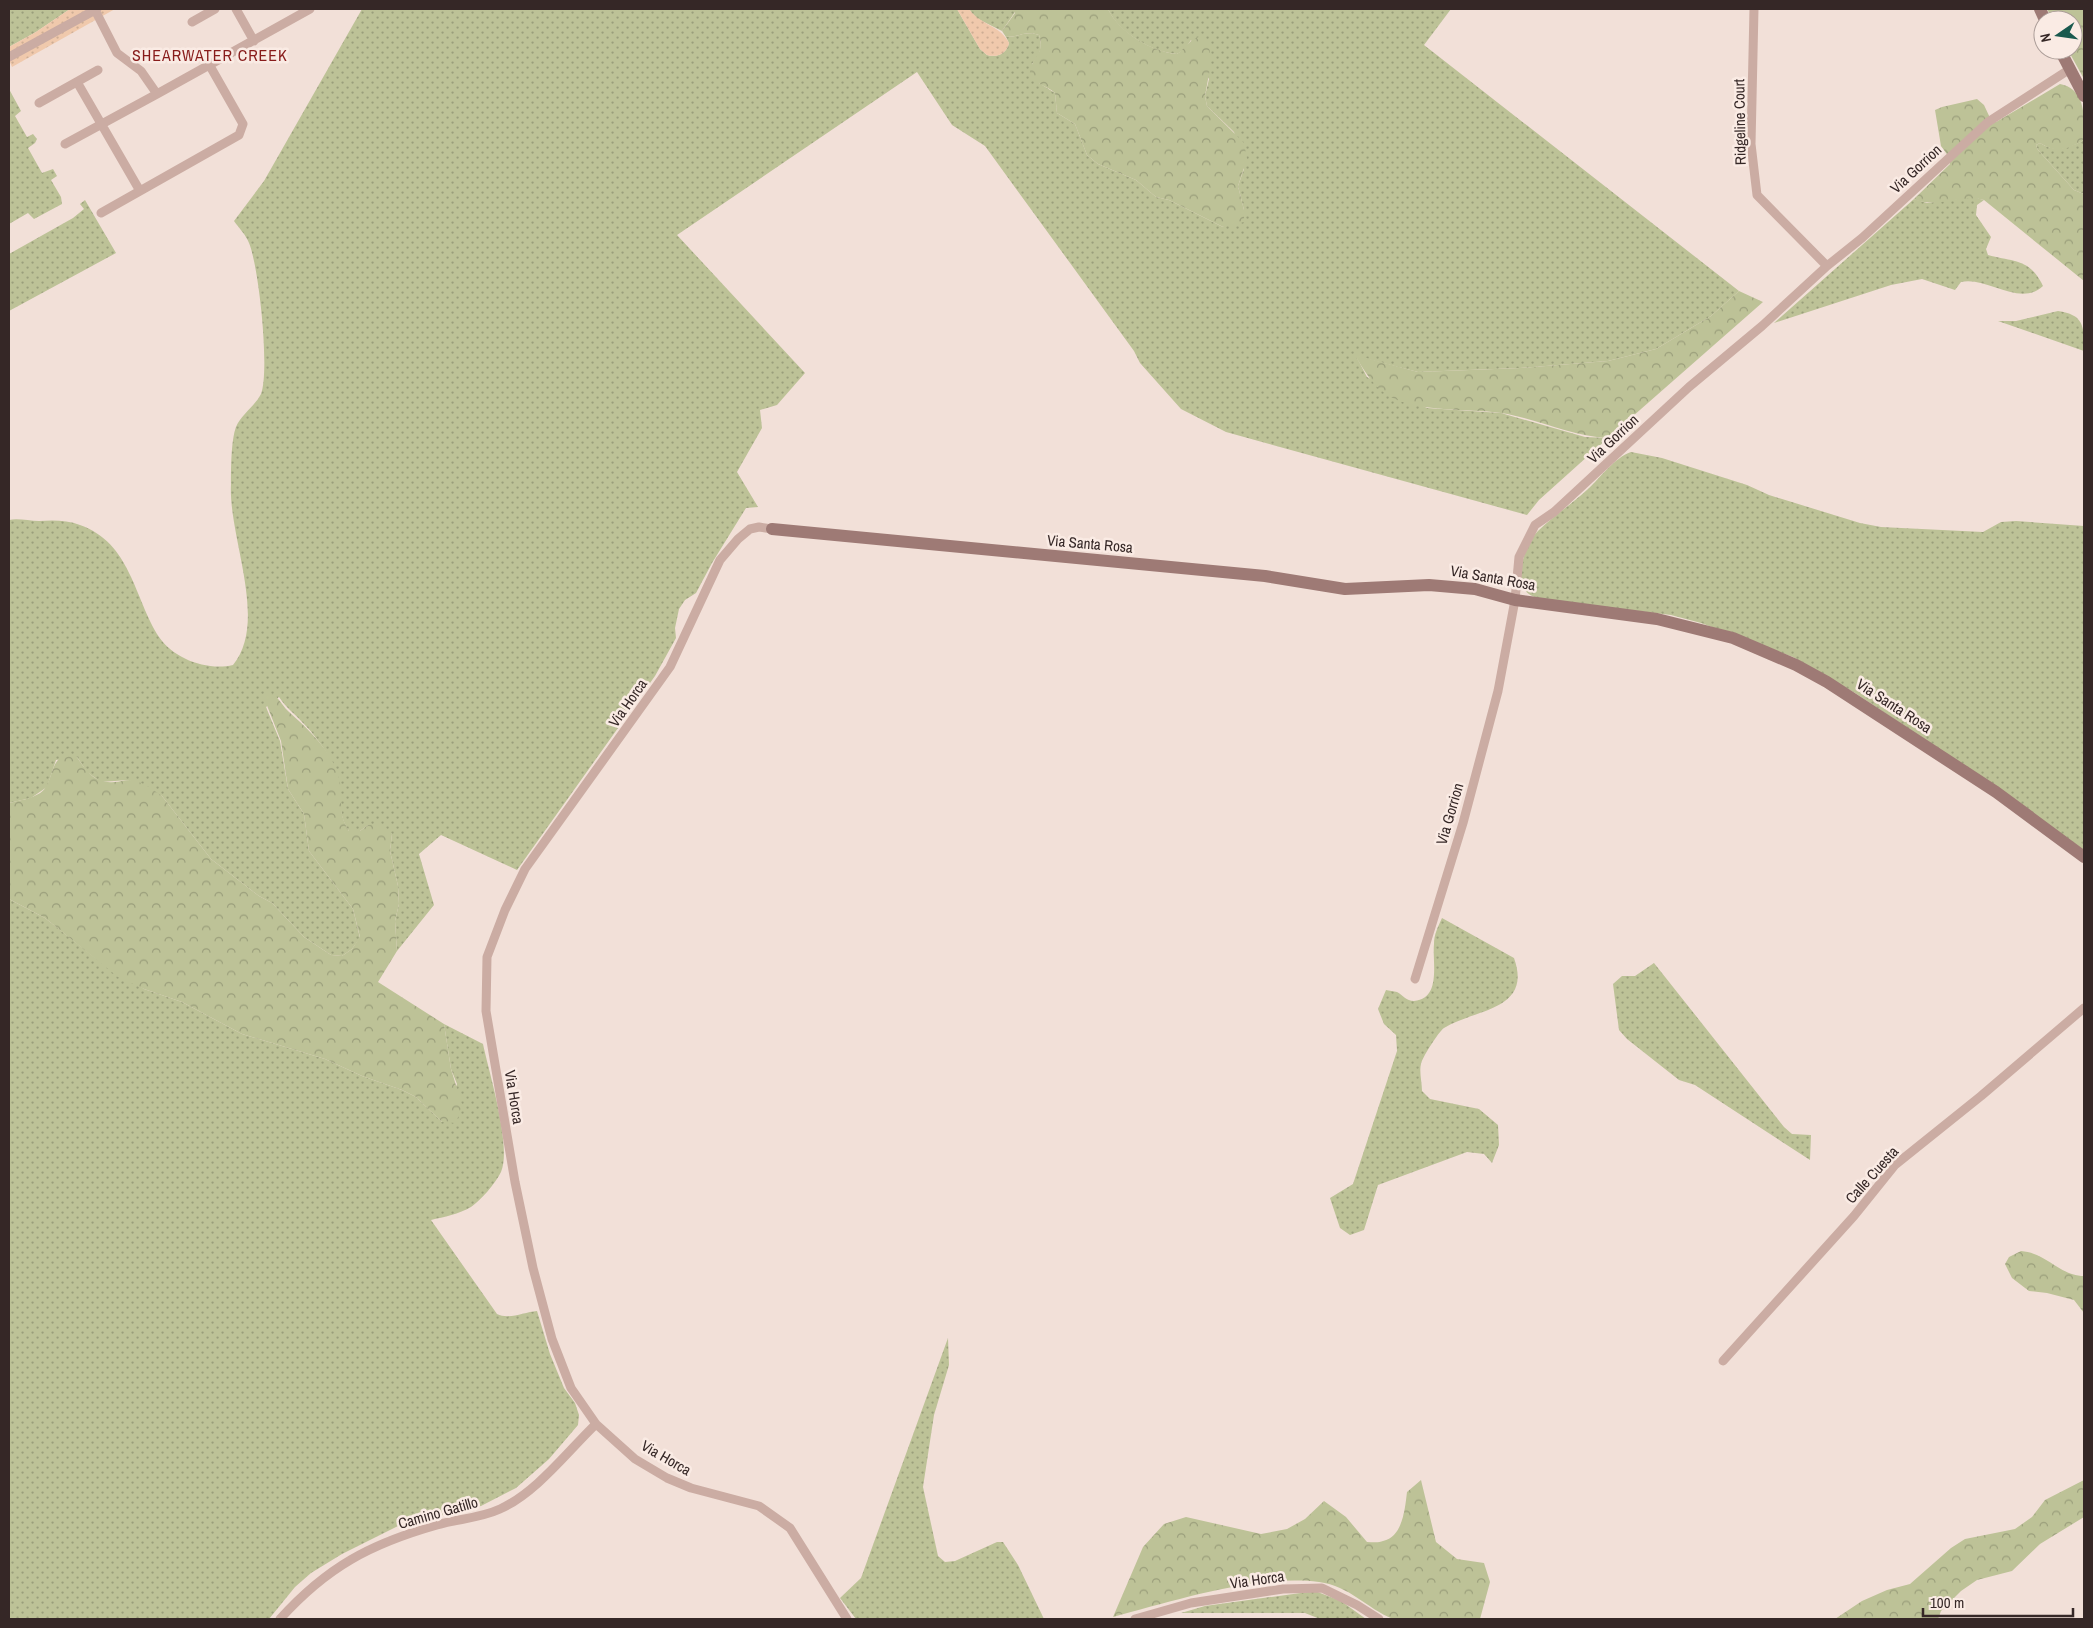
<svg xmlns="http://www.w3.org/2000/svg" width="2093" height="1628" viewBox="0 0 2093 1628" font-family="'Archivo Narrow',sans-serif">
<defs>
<pattern id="grass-dots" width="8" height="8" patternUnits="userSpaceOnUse" patternTransform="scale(1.25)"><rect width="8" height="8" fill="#bdc297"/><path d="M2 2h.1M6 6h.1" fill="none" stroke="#9a9e7b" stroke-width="1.8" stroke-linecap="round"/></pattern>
<pattern id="forest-crowns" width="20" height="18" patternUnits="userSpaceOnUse" patternTransform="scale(1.25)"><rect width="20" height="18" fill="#bdc297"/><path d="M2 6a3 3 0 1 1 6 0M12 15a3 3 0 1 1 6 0" fill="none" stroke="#9a9e7b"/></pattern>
<pattern id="sand-dots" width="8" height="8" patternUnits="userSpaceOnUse" patternTransform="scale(1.25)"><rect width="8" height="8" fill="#f0c9ac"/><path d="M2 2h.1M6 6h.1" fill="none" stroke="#cead94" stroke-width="1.8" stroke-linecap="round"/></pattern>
</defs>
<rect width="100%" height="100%" fill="#f2e0d8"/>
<path fill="url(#grass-dots)" d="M9,9H70L36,32L9,47Z
M362,9H957L980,49L987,55C998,58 1007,53 1009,43L1006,37C1019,37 1026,30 1039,35C1043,47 1040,55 1032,64L1039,83L1055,93L1057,113L1075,124L1087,155L1098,164L1136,180L1156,197L1169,200L1223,227L1244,210L1238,186L1244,169L1234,132L1207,106L1205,96L1209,79L1191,40L1185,49L1177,54C1152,52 1119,33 1108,9H1451L1424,45L1739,291L1711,316L1656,349L1608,361L1520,368L1418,372L1356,356L1367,377L1427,408L1501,413L1585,437L1608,438L1539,500L1527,515L1226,432L1181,409L1140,363L1134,351L985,146L952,125L917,72L677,235L805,373L777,405L760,410L762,428L737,472L758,507L746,508L712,563L696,593L685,600L679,609L675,628L676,638L655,676L517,870L441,835L419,854L434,905L397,951L395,921L399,904L398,886L390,851L392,834L368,825L360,831H349C334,808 345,792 335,769C328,752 315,735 302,722C294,713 286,708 279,697L266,707L280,741L288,789L304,814L309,851L353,909L360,938L352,949L342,956L331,955L304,937L272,903L259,896L211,859L162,796L129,780L101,782L87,772L77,757L56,760L47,787L31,798L9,803V520C18,518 29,521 39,521C53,520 67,520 80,525C131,543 134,598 159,637C174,659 207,671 233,665C269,621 228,537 231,484C231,470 231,440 236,427C241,415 255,406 261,394C270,371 259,267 249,243C246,235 239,228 234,221L264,181Z
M969,9H1015V12L1002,31L976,18Z
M9,89L21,111L15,116L27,137L33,134L37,139L35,143L28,148L42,173L53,169L57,176L51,180L61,197L62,204L34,219L28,213L9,224Z
M2084,140V194L2074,190L2038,150L2036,145L2040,143C2055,153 2069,148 2084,140Z
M1972,197L1984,200L1977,205L1976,215L1991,237L1986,249L1988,255C2013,262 2030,258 2043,286C2020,308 1987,276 1961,282L1955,290L1922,279L1891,285L1774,323L1914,199L1927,203Z
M85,200L116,253L9,311V254L73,218L84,209L80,204Z
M2058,311C2085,315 2084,327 2084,351L1998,321H2016Z
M1631,452L1662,458L1747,485L1769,495L1860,523L1881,527L1983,532L2001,522L2016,521L2084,526V851L1999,789L1855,693L1793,657L1701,623L1671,615L1540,599C1534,597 1528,595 1524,589C1515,574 1526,543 1538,531C1553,516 1572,504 1588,489C1601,477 1614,458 1631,452Z
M9,899L45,918L94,957L144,989L182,1002L242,1034L325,1059L362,1076L402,1090L416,1097L442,1122L457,1084L451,1069L444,1024L483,1044C489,1073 512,1146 501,1172C495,1184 481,1200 471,1207C459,1214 444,1217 431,1220L497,1314C509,1320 524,1312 537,1311L550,1354L564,1388L575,1403L579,1415L578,1425L549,1459L516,1488L481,1506L398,1526L342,1554L311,1573L295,1587L269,1619H9Z
M1442,918L1514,958C1533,1011 1474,1009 1444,1028C1439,1031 1422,1058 1421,1064C1419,1071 1422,1083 1422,1091L1430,1099L1479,1109L1498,1125L1499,1145L1492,1163L1484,1154L1467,1152L1378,1185L1364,1230L1350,1235L1340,1228L1330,1198L1353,1184L1397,1051L1396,1035L1384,1024L1378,1009L1386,990C1389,991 1394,991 1397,992C1403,995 1406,1001 1414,1001C1442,999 1432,961 1434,944C1434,934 1438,927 1442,918Z
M1654,963L1784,1127L1792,1134L1811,1135L1810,1160L1695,1085L1679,1080L1627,1039L1619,1030L1613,984L1622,976H1635Z
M948,1338L949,1365L934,1415L923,1487L938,1556L945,1562L955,1561L997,1542H1003L1018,1565L1044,1619H856L840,1598L861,1578Z
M1315,1591L1341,1601L1366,1619H1320L1305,1613H1181L1205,1606Z"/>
<path fill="url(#forest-crowns)" d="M1015,9H1108C1119,32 1152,52 1177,54C1186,48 1189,40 1199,37L1209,45L1211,63L1205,96L1207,106L1244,143L1247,159L1238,186L1244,210V222L1223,227L1169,200L1156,197L1136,180L1098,164L1087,155L1075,124L1057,113L1055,93C1047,86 1036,84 1030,76C1029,58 1046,55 1039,35C1026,30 1019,37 1006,37L1002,31L1015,13Z
M2047,9H2084V79L2068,50H2073V20H2053Z
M2060,84C2087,89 2084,119 2084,140C2068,149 2057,154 2040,143L2036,145L2038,150L2074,190L2084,194V281L1984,200C1962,194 1933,209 1914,199L1950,164L1949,157L1941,146L1935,110L1942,107L1977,99L1984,105L1991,120L1996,122Z
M1739,291L1763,302L1608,438C1570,436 1539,419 1501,413C1467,408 1419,413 1389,396C1373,386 1364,371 1355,355L1418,372L1520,368L1608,361L1656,349L1711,316Z
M269,692C279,697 281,704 288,711C309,730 335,753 340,783C343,802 337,812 349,831H360L368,825L382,824L392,834L390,851L398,886L399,904L395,921L397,951L378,982L444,1024L451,1069L462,1105L456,1123L442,1122L416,1097L402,1090L362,1076L325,1059L242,1034L182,1002L144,989L118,977L45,918L9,899V803C21,800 41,798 47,785C53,773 52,763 64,754L77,757C86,771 95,784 114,782C119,782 125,780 130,780C142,781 152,789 162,796L211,859L259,896L272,903L304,937L331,955L342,956L352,949L360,937L353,909L309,851L304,814L288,789L281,741L264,698Z
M2021,1251C2047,1253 2060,1276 2084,1276V1313L2074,1300L2047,1293L2029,1291L2012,1278L2005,1264L2009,1257Z
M1421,1480L1436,1542L1457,1559L1484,1563L1490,1582L1480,1619C1464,1619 1404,1623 1393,1619C1366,1608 1350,1586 1319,1582C1257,1574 1174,1601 1113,1617L1143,1547L1164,1524L1186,1517L1261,1534L1287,1529L1305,1519L1324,1501L1346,1517L1367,1542C1372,1542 1379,1543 1383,1541C1403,1537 1405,1508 1407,1492Z
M2084,1480V1517L2040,1544L2012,1571L1977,1580L1961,1591L1941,1611L1938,1619H1835L1862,1601L1887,1590L1910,1584L1951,1548L1965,1539L2015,1529L2032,1517L2045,1500Z"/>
<path fill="url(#sand-dots)" d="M70,9H115L12,67L9,60V47L36,32Z
M957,9H969C980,25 1000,25 1009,43C1007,53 998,58 987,55L980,49Z"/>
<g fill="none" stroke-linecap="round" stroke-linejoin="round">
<path stroke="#cbaca3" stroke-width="9" d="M236,9L254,41
M1754,9L1751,144L1757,195L1827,266
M192,22L215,9
M9,57L97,9
M77,82L140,191
M157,94L310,9
M39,103L98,70
M65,144L157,94L141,71L117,53L95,10
M101,213L239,135L243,124L210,66
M772,529L759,527L750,529L738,539L720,560L670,667L525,869L505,910L487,957L486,1011L515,1182L533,1268L552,1339L571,1388L596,1424L635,1459L667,1478L691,1488L759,1506L790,1528L847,1619
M1415,979L1463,823L1498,691L1515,600L1519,557L1535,525L1554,512L1689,387L1762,326L1827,266L1862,238L1988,122L2070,69
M1723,1361L1854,1216L1895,1165L1981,1096L2084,1008
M280,1619C327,1567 370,1544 437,1525C457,1519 481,1518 500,1509C536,1493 567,1452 596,1424
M1135,1619L1191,1603L1283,1589L1322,1588L1357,1605L1379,1619"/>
<path stroke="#9e7a75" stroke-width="12" d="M2040,9L2045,20
M2060,50L2084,96
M772,529L1265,576L1345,589L1429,585L1475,589L1515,600L1657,619L1733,638L1796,665L1827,682L1996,792L2084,857"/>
</g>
<g text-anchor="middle" stroke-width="5" stroke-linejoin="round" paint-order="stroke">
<g font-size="15" fill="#352726" stroke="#faebe4">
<text transform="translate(1740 122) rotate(-91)" y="5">Ridgeline Court</text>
<text transform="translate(1916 169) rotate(-43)" y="5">Via Gorrion</text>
<text transform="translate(1613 439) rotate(-43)" y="5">Via Gorrion</text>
<text transform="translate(1090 544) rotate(5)" y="5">Via Santa Rosa</text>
<text transform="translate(1493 578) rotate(10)" y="5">Via Santa Rosa</text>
<text transform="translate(628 703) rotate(-55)" y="5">Via Horca</text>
<text transform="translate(1894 706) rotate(33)" y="5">Via Santa Rosa</text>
<text transform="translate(1450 814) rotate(-74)" y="5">Via Gorrion</text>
<text transform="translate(514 1097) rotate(81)" y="5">Via Horca</text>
<text transform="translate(1872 1175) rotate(-48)" y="5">Calle Cuesta</text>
<text transform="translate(666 1458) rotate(30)" y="5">Via Horca</text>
<text transform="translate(438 1513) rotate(-16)" y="5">Camino Gatillo</text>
<text transform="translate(1257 1580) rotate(-8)" y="5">Via Horca</text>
</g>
<g font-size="16" letter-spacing="1" fill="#881c1b" stroke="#faebe4">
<text x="210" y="61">SHEARWATER CREEK</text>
</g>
</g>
<rect width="2093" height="1628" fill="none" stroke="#352726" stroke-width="20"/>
<g transform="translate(2058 35) rotate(257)"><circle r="24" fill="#faebe4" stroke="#ab9d98"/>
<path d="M0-4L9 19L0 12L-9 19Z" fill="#19594e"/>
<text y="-8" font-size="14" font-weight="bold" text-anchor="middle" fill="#352726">N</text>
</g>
<path d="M1923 1608v8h150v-8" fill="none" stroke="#352726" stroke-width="2.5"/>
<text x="1930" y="1608" font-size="15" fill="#352726" stroke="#faebe4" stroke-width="4" paint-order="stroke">100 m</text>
</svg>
